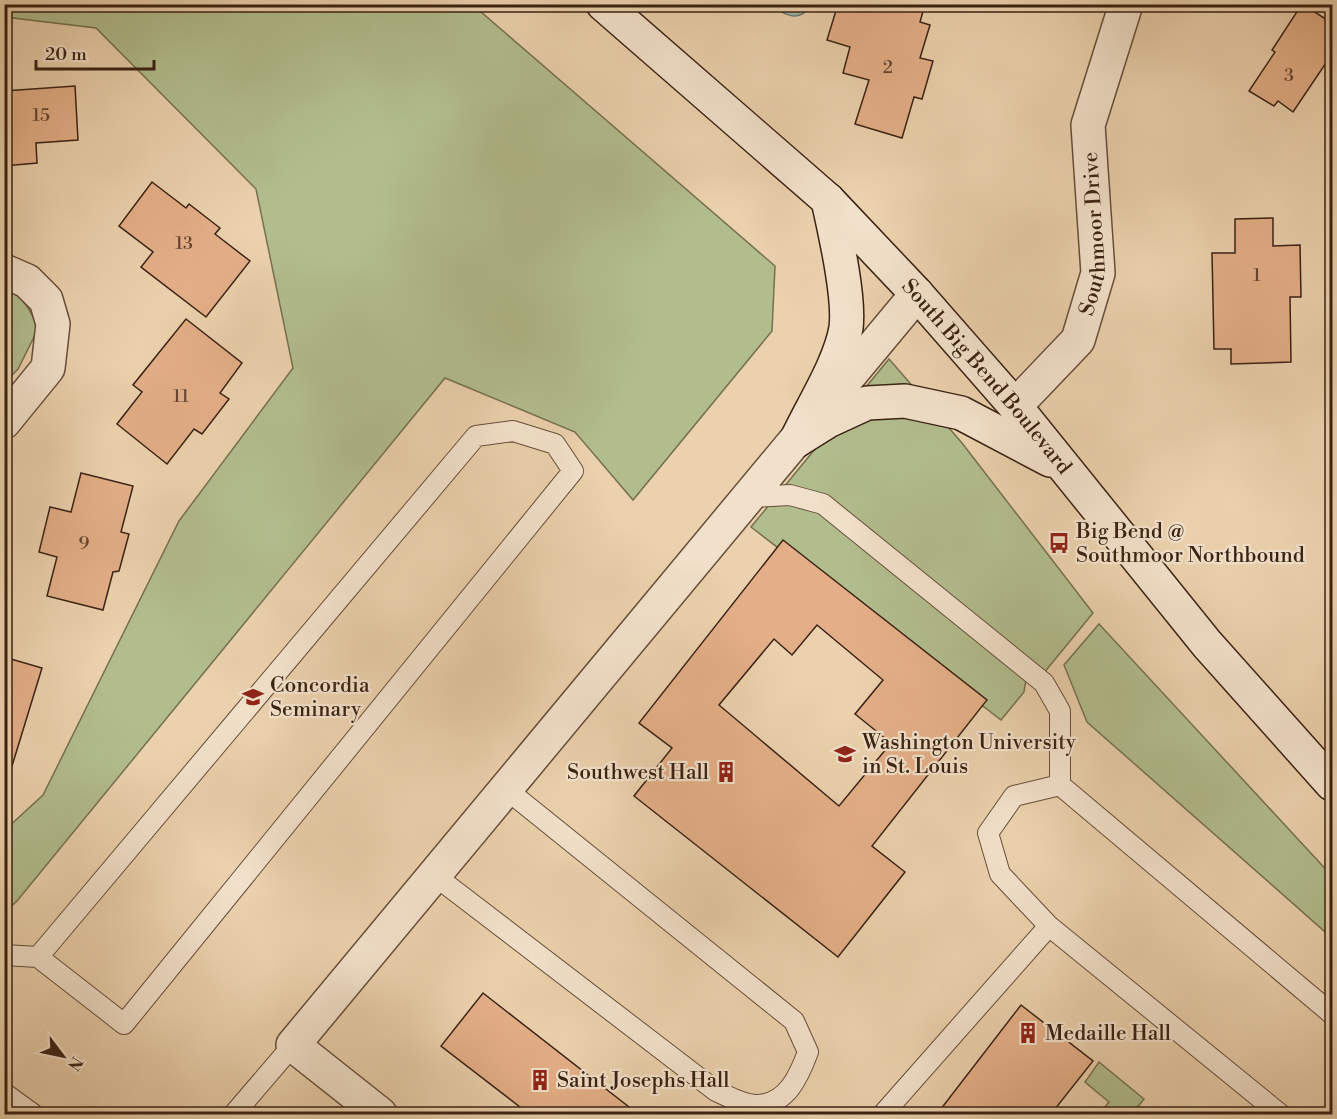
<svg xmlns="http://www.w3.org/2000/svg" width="1337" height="1119" viewBox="0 0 1337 1119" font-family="'Libre Bodoni',serif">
<rect width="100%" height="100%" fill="#ebd1ad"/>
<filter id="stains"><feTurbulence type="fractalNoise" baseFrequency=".00333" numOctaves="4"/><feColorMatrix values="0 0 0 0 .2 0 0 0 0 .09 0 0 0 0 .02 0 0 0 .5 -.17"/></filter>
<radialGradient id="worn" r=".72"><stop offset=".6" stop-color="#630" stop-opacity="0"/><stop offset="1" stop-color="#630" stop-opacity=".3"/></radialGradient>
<path fill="#b2bd8e" stroke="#767051" stroke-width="1.5" d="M5,4L473,5L775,266L772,331L633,500L575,432L445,378L17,901L5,912V830L43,795L179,521L293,368L256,189L96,28L5,17Z
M5,290C23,294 32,313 38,329L18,369L5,382Z
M889,359L962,443L1093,613L1043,674L1026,679L1024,692L1001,720L751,527Z
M1099,624L1332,876V938L1087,722L1064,665Z
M1099,1062L1144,1099L1132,1114H1099L1109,1102L1085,1082Z"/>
<path fill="#98b7a8" stroke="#727b6d" stroke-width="1.5" d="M771,5H811C800,23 785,16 771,5Z"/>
<path fill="#e4af88" stroke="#3a2214" stroke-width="1.5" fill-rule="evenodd" d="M838,4H925L920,22L930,25L920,58L933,61L922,99L914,97L902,138L855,124L869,80L843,73L850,47L827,40Z
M1302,4L1332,23V54L1293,112L1278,101L1274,106L1249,91L1275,52L1272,50Z
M75,86L78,140L36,143L37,163L4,166V91Z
M152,182L186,208L189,204L220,228L215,234L250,261L206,317L141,267L153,252L119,226Z
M1273,218V246L1300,245L1301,297H1290L1291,362L1231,364V349H1214L1212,253H1235V219Z
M186,319L242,363L220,393L229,399L202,434L194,429L167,464L117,424L142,392L133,385Z
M81,473L133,486L121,532L129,534L119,571L113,572L103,610L47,596L57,557L39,552L50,507L71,512Z
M783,540L987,700L872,846L905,872L838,957L634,796L672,748L639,723ZM817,625L883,680L855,714L891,743L839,806L719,705L774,639L792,655Z
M4,657L42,668L12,766L4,765Z
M483,993L638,1114H529L441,1046Z
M1021,1005L1093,1061L1051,1114H937Z"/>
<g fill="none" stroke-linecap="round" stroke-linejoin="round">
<defs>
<path id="lane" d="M751,497L790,495L823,504L1044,683L1060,711V785
M434,875L716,1091C728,1096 743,1105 756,1105C787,1105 799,1076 808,1052L794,1021L506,789
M4,955L38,957L124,1024L573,471L555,444L513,431L476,436L38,957
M4,1093L33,1114
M234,1114L293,1045
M883,1114L1049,926
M1280,1114L1049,926L1000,874L988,833L1014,796L1060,785L1332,1014"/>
<g id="street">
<path d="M4,271L27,281L46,300L53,324L48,368L4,422"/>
<path id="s1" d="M1015,406L1078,340L1098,273L1088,125L1126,4"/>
<path d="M380,1114L293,1045L917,294"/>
</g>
<g id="secondary">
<path id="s2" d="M603,4L828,200L917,294L1015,406L1207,644L1332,784"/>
<path d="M796,441L828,421L867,403L905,401L961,413L1050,460"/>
<path d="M796,441C811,408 840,364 846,328C850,297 835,232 828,200"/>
</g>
</defs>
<use href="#lane" stroke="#664e3a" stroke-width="22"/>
<use href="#street" stroke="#664e3a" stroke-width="36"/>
<use href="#secondary" stroke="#3a2214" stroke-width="36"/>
<use href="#lane" stroke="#f2e1ca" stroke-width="20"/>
<use href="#street" stroke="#f2e1ca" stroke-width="33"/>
<use href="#secondary" stroke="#f2e1ca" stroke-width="33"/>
</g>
<defs>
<symbol id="bus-bare" viewBox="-9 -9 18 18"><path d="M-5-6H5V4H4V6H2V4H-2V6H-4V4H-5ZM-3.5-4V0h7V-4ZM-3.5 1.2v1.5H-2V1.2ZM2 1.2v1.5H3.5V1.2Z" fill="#8f2418" stroke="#f2e1ca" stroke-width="2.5" paint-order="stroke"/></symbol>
<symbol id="university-bare" viewBox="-9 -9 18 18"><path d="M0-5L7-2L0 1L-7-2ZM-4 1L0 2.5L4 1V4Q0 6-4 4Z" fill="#8f2418" stroke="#f2e1ca" stroke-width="2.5" paint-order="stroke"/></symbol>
<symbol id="building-bare" viewBox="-9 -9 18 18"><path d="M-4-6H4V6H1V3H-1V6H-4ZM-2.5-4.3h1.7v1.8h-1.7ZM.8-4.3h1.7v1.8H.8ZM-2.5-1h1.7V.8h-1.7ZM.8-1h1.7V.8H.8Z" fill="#8f2418" stroke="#f2e1ca" stroke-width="2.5" paint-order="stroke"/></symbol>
</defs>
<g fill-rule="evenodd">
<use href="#bus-bare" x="1044" y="528" width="30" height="30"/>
<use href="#university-bare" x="238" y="682" width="30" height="30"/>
<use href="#university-bare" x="830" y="739" width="30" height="30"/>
<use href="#building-bare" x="711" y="757" width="30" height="30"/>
<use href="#building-bare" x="1013" y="1018" width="30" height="30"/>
<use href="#building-bare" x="525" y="1065" width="30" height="30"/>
</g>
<g text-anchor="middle" stroke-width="4.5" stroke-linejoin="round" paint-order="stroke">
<g font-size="18" fill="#644531">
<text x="888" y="73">2</text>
<text x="1289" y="81">3</text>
<text x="41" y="121">15</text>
<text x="184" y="249">13</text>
<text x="1257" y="281">1</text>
<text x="181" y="402">11</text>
<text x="84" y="549">9</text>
</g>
<g font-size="21" fill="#3a2214" stroke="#f2e1ca">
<text dy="7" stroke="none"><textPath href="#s1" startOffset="200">Southmoor Drive</textPath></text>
<text dy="7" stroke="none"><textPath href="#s2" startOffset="536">South Big Bend Boulevard</textPath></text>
</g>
<g font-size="21" fill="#3a2214" stroke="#f2e1ca" text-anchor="start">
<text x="1076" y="538">Big Bend @<tspan x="1076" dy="24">Southmoor Northbound</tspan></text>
<text x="270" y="692">Concordia<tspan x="270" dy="24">Seminary</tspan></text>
<text x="862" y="749">Washington University<tspan x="862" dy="24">in St. Louis</tspan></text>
<text x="709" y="779" text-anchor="end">Southwest Hall</text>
<text x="1045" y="1040">Medaille Hall</text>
<text x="557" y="1087">Saint Josephs Hall</text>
</g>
</g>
<rect width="1337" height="1119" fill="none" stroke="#ebd1ad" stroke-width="24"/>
<rect x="6" y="6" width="1325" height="1107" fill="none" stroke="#3a2214" stroke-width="3"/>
<rect x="12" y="12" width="1313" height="1095" fill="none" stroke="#3a2214" stroke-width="1.5"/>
<g transform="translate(63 1056) rotate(122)" stroke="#f2e1ca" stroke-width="4.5" paint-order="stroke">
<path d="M0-4.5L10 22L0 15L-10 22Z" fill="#3a2214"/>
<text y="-9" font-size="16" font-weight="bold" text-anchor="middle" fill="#3a2214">N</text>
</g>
<path d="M36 60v9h118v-9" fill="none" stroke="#3a2214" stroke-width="3"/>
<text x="45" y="60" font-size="18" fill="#3a2214" stroke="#f2e1ca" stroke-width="4.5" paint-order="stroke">20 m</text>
<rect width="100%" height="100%" filter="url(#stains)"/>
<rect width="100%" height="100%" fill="url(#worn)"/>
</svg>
